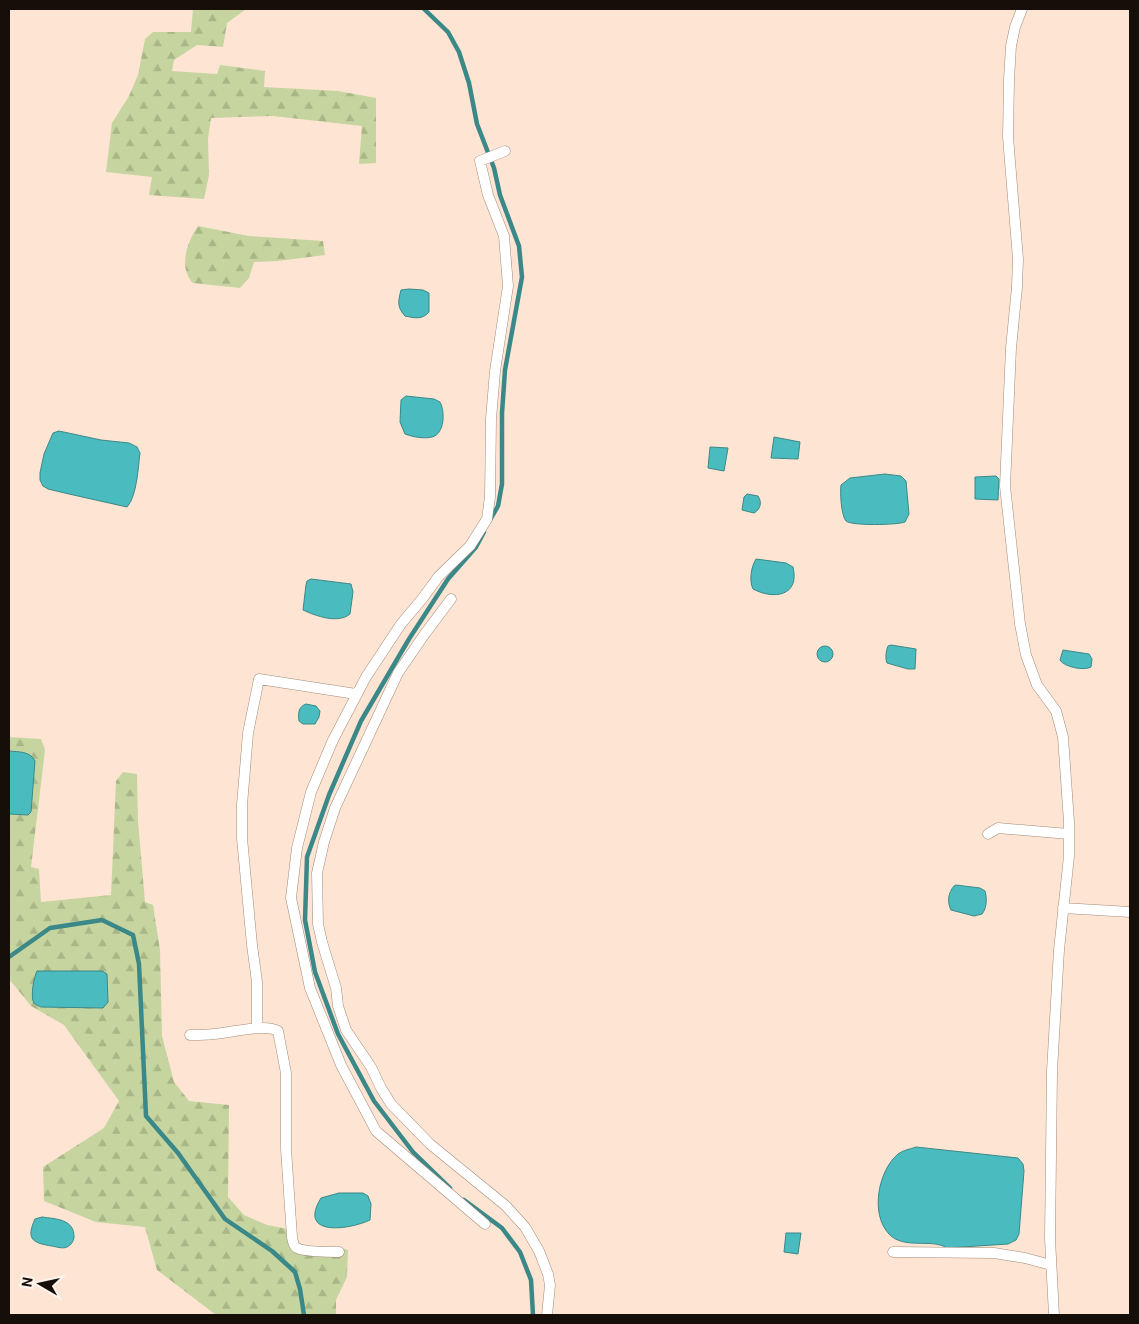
<svg xmlns="http://www.w3.org/2000/svg" width="1139" height="1324" viewBox="0 0 1139 1324" font-family="Roboto,sans-serif">
<defs>
<pattern id="forest-firs" width="22" height="20" patternUnits="userSpaceOnUse" patternTransform="scale(1.25)"><rect width="22" height="20" fill="#c6d59f"/><path d="M5 1l3.5 6h-7zM16 11l3.5 6h-7z" fill="#a9b687"/></pattern>
</defs>
<rect width="100%" height="100%" fill="#fee4d2"/>
<path fill="url(#forest-firs)" d="M193,9H246L227,23L223,47L197,45L174,60L172,71L217,74L220,65L265,71L264,87L338,91L376,98V163L359,164L362,126L273,116L211,118L208,139L209,175L204,199L149,195L152,177L106,172L112,123L129,96L138,75L145,39L153,32H191Z
M198,226L249,236L323,241L325,255L278,261L254,262L249,278L240,288L193,283C178,267 187,242 198,226Z
M9,737L41,739L45,750L31,867L39,869L41,902L111,895L116,781L123,772L137,774L138,821L145,902L153,905L160,950L162,1036L174,1082L189,1101L229,1105L228,1197L244,1215L267,1225L288,1229L298,1244L304,1246L342,1248L348,1250L347,1277L336,1300V1315H216L157,1270L145,1227L96,1222L44,1201L43,1167L104,1128L119,1101L64,1025L31,1006L9,979V814L28,815L24,752L9,751Z"/>
<path fill="#4abcbf" stroke="#3a8888" d="M409,289L423,290L429,293V312C422,320 415,318 405,316C397,307 398,302 401,290Z
M406,396L434,399L440,402C445,411 445,434 432,437C424,439 413,437 405,434L400,422L401,400Z
M59,431L101,440L129,443L137,447L140,453C138,468 137,496 127,507L69,494L48,489L43,486L40,480V473L44,454L53,433Z
M774,437L800,442L798,459L771,458Z
M710,447L728,448L724,471L708,468Z
M885,474L901,476L906,481L909,514L905,522C898,525 851,526 846,521C841,515 840,492 841,485L850,478Z
M996,476L999,479L998,500L975,499V477Z
M747,494L758,496C762,502 761,509 754,513L742,510L744,497Z
M756,559L786,563L793,567C800,596 774,600 753,589C749,581 751,567 756,559Z
M311,579L351,584L353,592L350,614C338,624 316,616 303,610L306,585L307,581Z
M891,645L916,649L915,669H908L887,663C885,658 886,651 888,646Z
M817 654a8 8 0 1 1 16 0a8 8 0 1 1-16 0Z
M1063,650L1089,654L1092,659L1091,667C1084,671 1064,667 1060,660Z
M306,704L316,706L320,711L319,717L315,724H303L299,721C298,714 298,707 306,704Z
M9,751C19,752 30,751 35,761L31,812L28,815L9,814Z
M956,885L980,888L985,891C987,898 987,908 982,914L974,916L951,910C947,902 948,893 954,886Z
M37,971H102L107,974L108,1002L103,1008L41,1007C39,1006 36,1005 34,1003C30,997 34,977 37,971Z
M916,1147L1018,1158L1023,1164L1024,1171L1019,1234L1016,1240L1008,1244L947,1248C932,1238 904,1250 889,1234C870,1214 878,1171 898,1154C903,1150 911,1149 916,1147Z
M339,1193H363L368,1196L371,1204L370,1220C349,1230 297,1237 321,1198Z
M42,1217C56,1219 75,1219 74,1238C73,1242 71,1245 67,1247C63,1249 57,1247 52,1246C32,1243 26,1239 35,1219Z
M786,1233H801L798,1254L784,1252Z"/>
<g fill="none" stroke-linecap="round" stroke-linejoin="round">
<path stroke="#3a8888" stroke-width="4.5" d="M424,9L448,32L459,52L469,83L477,124L494,168L500,195L519,246L522,277L505,370L502,413V484L498,506L490,520
M9,957L50,928L102,920L133,935L139,964L146,1116L178,1153L225,1219L272,1251L295,1272L300,1289L304,1315
M450,1188L413,1152L374,1101L338,1034L315,972L305,920L307,857L329,795L361,721L409,639L448,579L476,547L484,532
M464,1200L502,1228L520,1252L531,1280L533,1315"/>
<defs>
<path id="street" d="M1022,9L1015,27L1011,46L1009,80L1008,137L1018,259L1017,287L1011,348L1005,486L1020,624L1026,655L1037,685L1056,711L1059,722L1063,737L1069,822V856L1059,950L1052,1071L1050,1239L1054,1315
M451,599L424,635L398,673L335,808L324,842L317,873L318,924L322,942L336,988L338,1006L346,1030L371,1067L381,1088L391,1104L430,1144L506,1206L525,1227L539,1251L548,1274L550,1285L547,1315
M988,834L998,828L1069,834
M1063,908L1130,912
M257,1028V982L252,945L242,838V805L248,733L259,679L356,694
M190,1035C198,1035 206,1035 214,1034C230,1033 265,1023 278,1031L286,1073V1149L292,1237C293,1241 293,1246 297,1248C306,1253 329,1251 339,1252
M485,1224L376,1131L341,1065L310,988L291,898L297,848L311,792L333,740L366,677L401,624L422,599L439,576L470,546L487,519L490,497L491,419L495,371L508,286L504,236L488,195L480,161L505,151
M893,1252L994,1253L1025,1258L1051,1265"/>
</defs>
<use href="#street" stroke="#a28a7a" stroke-width="11"/>
<use href="#street" stroke="#fff" stroke-width="10"/>
</g>
<rect width="1139" height="1324" fill="none" stroke="#160e08" stroke-width="20"/>
<g transform="translate(40 1284) rotate(279)" stroke="#fff4ed" stroke-width="4" paint-order="stroke">
<path d="M0-4L9 19L0 12L-9 19Z" fill="#160e08"/>
<text y="-8" font-size="14" font-weight="bold" text-anchor="middle" fill="#160e08">N</text>
</g>
</svg>
